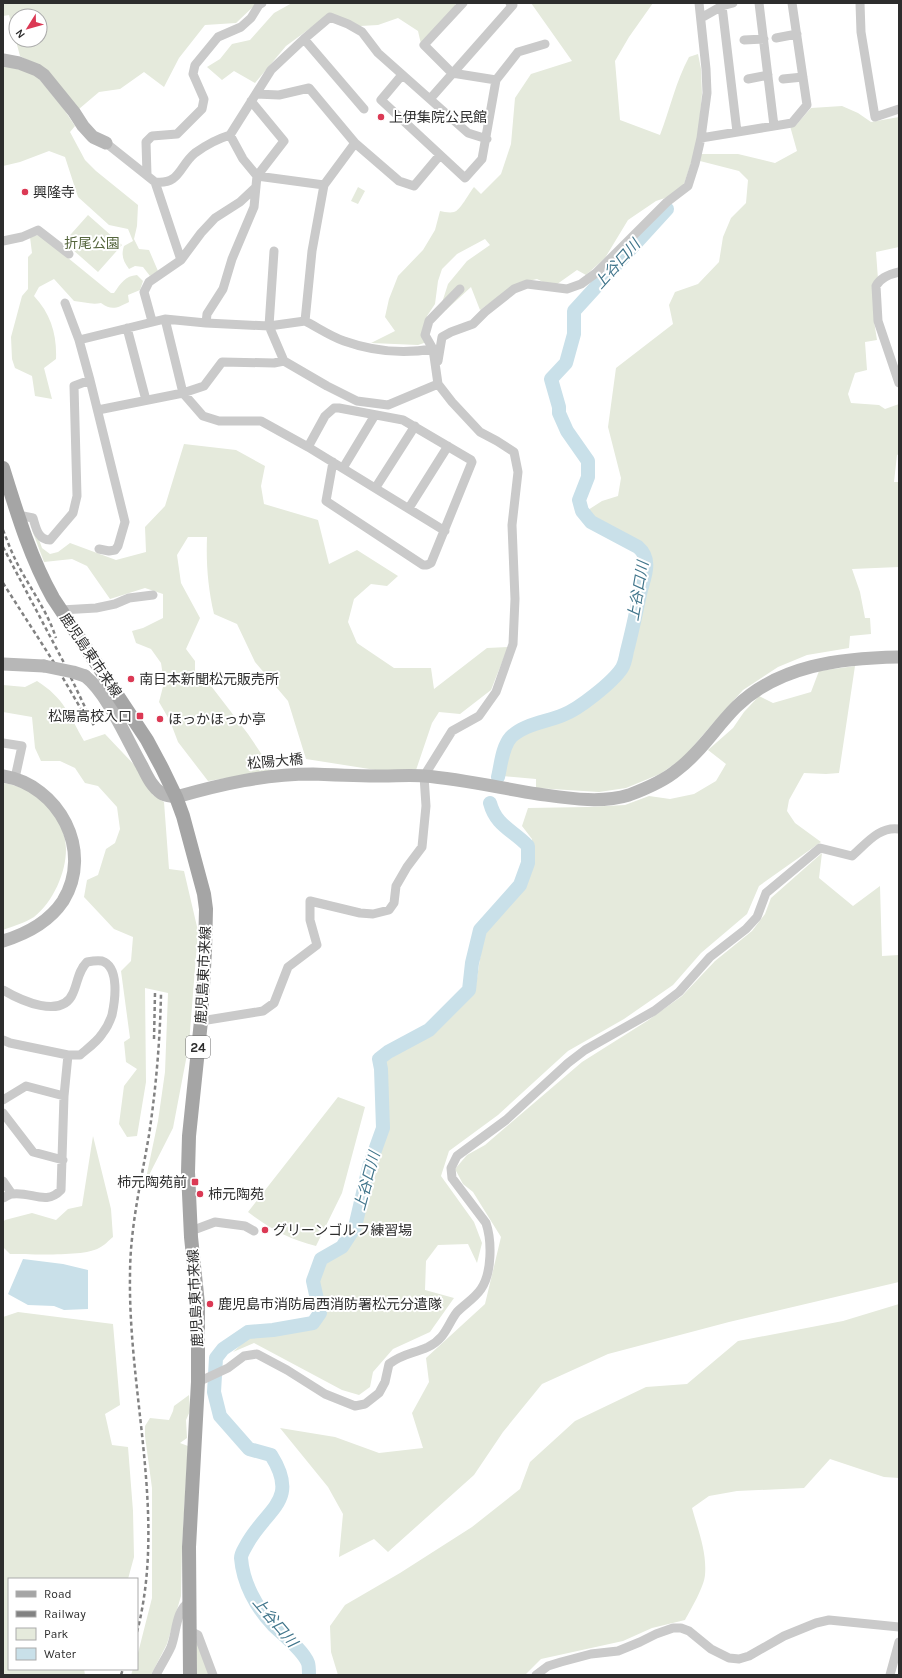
<svg xmlns="http://www.w3.org/2000/svg" width="902" height="1678" viewBox="0 0 902 1678" font-family="Karla,'Noto Sans JP',sans-serif">
<rect width="100%" height="100%" fill="#fff"/>
<path fill="#e5eadc" fill-rule="evenodd" d="M3,3H257L236,23L205,25L179,58L164,87L144,72L120,89L99,92L79,109L44,69L20,56L9,15L3,16ZM16,16H40V40H16Z
M292,3H455V6L421,44L418,31L398,18L378,25L360,26L331,13L286,46L255,83L234,71L222,80L207,67L220,59L232,44L250,40L274,13Z
M531,3H653L629,37L615,61L620,120L660,135C670,109 676,81 689,57L698,54L701,69L702,94L699,126L696,148L684,184L674,195L656,201L628,220L605,258L586,275L577,270L553,287L537,279L516,284L480,310L471,287L446,310L440,309L448,284L467,261L490,245L485,239L457,254L442,269L438,281L435,304L427,316L426,328L427,342L418,345L371,343L395,331L385,317L389,299L398,276L423,250L435,230L440,211C444,212 450,213 454,212C460,211 469,193 474,187L481,194L501,174L511,144L515,98L531,74L572,61Z
M3,65L35,74L63,108L75,126L70,132L85,160L96,171L138,205L137,226L134,239L139,249L149,250L158,271L150,276L143,267L135,266L129,269C123,261 121,255 124,246L133,241L128,229L109,225L78,197L65,157L49,151L20,162L3,166Z
M842,106L858,113L871,122L899,117V247L876,252L878,279L874,321L877,340L865,342L867,370L855,373L848,394L851,403L879,405L885,409L899,404V454L897,455L894,482H899V567L852,569L860,592L865,618H870L871,634L850,636L849,648L807,655L778,667L743,690L715,721L683,758L660,774L626,788L599,792L536,788V779L503,776L507,754L511,742L522,733L565,717L591,703L618,680L629,663L651,563L649,551L638,540L595,519L588,510L602,501L618,496L621,478L608,427L616,368L673,324L669,305L675,292L698,284L719,262L723,237L731,218L746,203L748,180L739,171L700,161L701,154H738L775,163L797,151L790,126L796,125L811,108Z
M358,187L365,191L358,204L351,201Z
M88,215L122,245L98,272L64,242Z
M38,235L46,240L111,293H114C121,283 125,276 137,275L143,281L140,290L128,295L129,302C117,308 112,311 101,303C92,305 84,302 74,301L54,279L39,287L34,296C51,314 57,335 56,359L44,368L52,399L35,396L32,376L15,368L12,359L11,337L22,296L28,289V257L32,253L30,237Z
M184,444L236,450L265,466L261,486L264,504L318,520L329,564L357,550L398,576L387,586L371,584L354,599L348,622L357,643L394,668H431L434,689L487,648L508,647L491,690L460,714L439,712L432,723L414,776L306,759L288,701L255,662L237,624L214,614C208,588 206,564 207,537H188L177,555L181,583L200,618L186,649L195,661V682H208L248,734L273,771L208,781L178,742L170,721L159,702L164,683L161,663L151,649L136,643L132,631L143,628L163,618V594L145,588L110,599L87,566L72,559L44,562L32,530L37,534L42,548L50,554L58,552L70,543L116,560L146,552L145,527L165,506Z
M855,666L839,773L826,774L804,773L789,800L787,811L795,823L821,842L759,886L747,914L701,953L673,985L624,1019L568,1051L498,1115L449,1151L441,1176L474,1222L482,1243L477,1263L468,1244L438,1245L426,1261L425,1290L454,1298L430,1332L393,1349L373,1372L370,1387L359,1395L342,1390L254,1343L233,1352L249,1337L316,1327L324,1315L317,1282L324,1264L345,1250L360,1228L374,1166L389,1124L384,1062L432,1034L475,991L484,933L522,890L533,867L532,839L522,826L528,808L588,807L625,805L649,796L670,799L694,794L716,781L726,764L708,750L733,728L744,712L759,696L773,703L811,692L819,671Z
M37,681C64,698 69,715 84,741L105,734L141,772L153,795L164,802L169,869L184,871L198,931L189,1044L173,1128L145,1183L158,1121L165,1072L168,993L145,988L146,1082L137,1136L127,1137L119,1124L124,1086L137,1069L126,1062L124,1042L130,1038L121,971L131,961L133,937L114,929L84,897L87,880L98,875L106,849L115,843L120,829L117,807L98,786L85,783L75,768L60,761H41L35,748L32,717L3,712V685L25,687Z
M3,783C34,786 66,817 66,849C66,873 53,902 34,917C25,923 13,926 3,930Z
M822,853L819,878L853,906L880,886L882,956L899,955V1282L729,1322L608,1354L542,1384L503,1432L474,1475L388,1552L374,1539L339,1557L343,1514L328,1487L280,1428L335,1437L379,1453L423,1448L412,1413L429,1382L426,1358L485,1304L501,1237L473,1192L463,1184L455,1169L467,1155L485,1145L582,1062L647,1021L682,996L715,961L752,931L765,914L771,898Z
M338,1097L365,1107L342,1193L316,1246C289,1239 270,1229 248,1212Z
M93,1136L111,1209L113,1237C109,1240 104,1246 99,1248C84,1257 29,1254 10,1254L3,1247V1222L5,1220L32,1213L56,1220L68,1209L82,1206Z
M899,1304V1478L884,1477L830,1459L804,1488L737,1491L709,1496L692,1508C698,1530 707,1552 705,1575C704,1587 691,1609 685,1620L652,1628L623,1641L541,1659L525,1675H338L331,1652L330,1626L345,1605L400,1573L472,1527L520,1489L530,1462L575,1421L646,1387L687,1384L738,1341L843,1321Z
M18,1312L113,1324L120,1405L105,1414L112,1445L128,1447L133,1511L134,1557L128,1579H9V1669H84L85,1675H3V1317Z
M189,1395L190,1411L186,1420L187,1438L180,1443L188,1446L182,1547L181,1596L167,1644L151,1675H131L133,1669H137V1657L152,1598V1488L145,1436V1426L150,1418L169,1420L173,1411L174,1406Z
M196,1638L210,1675H197Z"/>
<path fill="#c9e0e9" d="M23,1259L63,1264L88,1270V1309L64,1310L54,1306L28,1305L8,1294Z"/>
<g fill="none" stroke-linecap="round" stroke-linejoin="round">
<path stroke="#c9e0e9" stroke-width="14" d="M498,777C501,765 502,747 511,737C524,724 546,722 563,715C579,709 613,682 622,668C625,663 626,656 627,651C632,632 636,613 640,594C644,577 653,560 638,547L591,522L582,511L579,500L588,477V461L567,431L559,413V407L551,379L566,363L574,334V311L667,209
M309,1675C309,1672 309,1666 308,1663C303,1650 283,1635 273,1625C256,1607 243,1583 241,1558C241,1553 245,1548 247,1544C267,1508 300,1501 271,1455L249,1449L220,1416L214,1392L216,1358L223,1349L248,1332L273,1330L313,1323L320,1313L313,1281L321,1259L342,1247L355,1227L369,1167L383,1128L381,1069L379,1059L388,1052L429,1030L469,990L472,963L480,930L520,885L528,863V846C513,830 496,826 490,803"/>
<path stroke="#cacaca" stroke-width="9" d="M463,3L424,45L452,73L496,80
M759,3L774,126
M860,3L861,32L875,117L899,109
M722,6L737,132
M701,18L722,6L733,3
M776,38L797,34
M304,39L364,109
M744,40L764,39
M402,75L381,100L465,178L482,159L496,80L518,52L545,44
M748,79L768,75
M783,79L803,77
M256,94L279,95L309,88L355,143L399,181L414,186L440,155
M430,99L513,5L510,3
M701,138L792,123L807,105L792,3
M106,143L155,182C180,185 179,166 195,153C206,145 217,139 230,135
M147,175L146,142L152,136L177,134L202,109L204,99L193,74L195,65L218,37L241,27L251,18L259,5L262,3
M155,182L181,260
M324,185L257,176L243,159L230,135L271,70L304,39L330,17L348,24L362,32L378,53L468,133L487,139
M3,241L22,237L38,230L69,254
M274,251L269,326L284,361L327,386L357,401L388,405L438,384
M899,272C890,274 880,278 876,286L878,321L899,383
M65,303L79,340L90,380L125,522L118,546L115,550L109,551L99,549
M165,319L183,393L203,416L219,421H261L308,447L445,531
M152,321L144,292L149,282L181,260L201,233L215,218L240,202L256,187
M305,321C317,327 330,336 344,341C372,351 404,354 433,349
M206,323L207,314L223,289L232,259L254,207L257,176L284,141L251,101
M127,328L146,400
M79,340L165,319L206,323L269,326L305,321L312,251L324,185L355,143
M438,361L442,337L451,332L473,324L485,312L514,289L527,284L567,289L581,284L596,273L667,202L688,186L695,164L701,138L707,93L706,69L699,3
M98,410L183,393L204,386L222,362L274,363L284,361
M308,447L325,416L334,408H339L403,420L471,460L472,462L431,563L427,565H423L326,501L333,462
M343,468L375,415
M376,487L415,426
M409,508L448,446
M18,518L23,516L33,518C36,528 38,540 50,540L73,513L77,496L74,386L90,380
M61,610L96,608L115,604L129,598L153,595
M3,743L22,746L15,778
M3,990C20,1000 62,1020 73,993C78,982 78,971 87,962C92,961 97,960 102,961C120,967 115,1001 112,1015C110,1021 106,1029 102,1034C97,1042 87,1049 80,1055H68L10,1043L3,1040
M201,1021L263,1011L274,1003L288,967L317,945L310,920V901L360,913L373,914L389,910L394,903L396,886L407,867L422,847L426,806L424,776L452,731L479,716L496,692L513,644L515,599L512,525L518,472L514,452L497,441L480,432L452,402L438,384L433,349L425,335L429,321L460,289
M3,1100L26,1086L64,1096
M3,1113L33,1152L63,1160
M3,1181L12,1194
M3,1198C6,1197 9,1194 12,1194C31,1191 46,1206 61,1190L64,1096L68,1055
M191,1231L215,1222L245,1226L254,1231
M198,1382L228,1368L244,1356L257,1354L287,1370L325,1394L355,1406L365,1404L379,1393L385,1382L389,1364C404,1353 413,1354 428,1347C446,1338 447,1325 457,1312C465,1304 475,1298 481,1289C492,1273 492,1241 486,1223L452,1178L451,1168L457,1156L506,1120L568,1063L585,1050L654,1011L679,992L710,957L746,929L757,917L766,893L820,848L852,856C866,844 879,826 899,829
M190,1631L198,1635L213,1675
M156,1675C161,1665 167,1656 171,1647C177,1632 175,1611 190,1601
M536,1675L548,1666L561,1662L591,1654L618,1651L640,1642L656,1634L673,1628H681L689,1631L711,1649L729,1658L739,1659L749,1656L784,1636L816,1623L829,1620L899,1627
M890,1675L899,1642"/>
<path stroke="#b7b7b7" stroke-width="13" d="M3,60L19,63L37,70L44,75L74,112L83,126L93,137L106,143
M3,664L44,666
M85,676C108,694 127,740 142,766C147,776 152,787 161,793C165,796 171,796 176,797C222,784 265,774 313,774C336,775 359,776 383,776C396,776 411,775 424,776C462,779 500,788 538,794C567,798 600,804 629,795C645,789 664,781 677,770C700,753 716,727 736,707C779,665 841,658 899,657
M3,776C59,785 94,851 63,901C49,922 26,934 3,941"/>
<path stroke="#a5a5a5" stroke-width="14" d="M3,468C17,513 30,557 53,598L147,740L162,768L176,797L183,816L204,894L206,909L205,951L201,1021L189,1136L188,1172L191,1237L198,1304V1382L189,1547L190,1675"/>
<path stroke="#828282" stroke-width="2.5" stroke-dasharray="4 3" stroke-linecap="butt" d="M3,530C7,540 11,551 16,561C29,587 47,610 56,638
M3,547L63,661L94,726
M3,583L53,661L81,709
M154,1039L155,993
M137,1632C167,1516 128,1393 130,1275C130,1228 141,1182 149,1135C156,1088 160,1041 161,994
M121,1675L123,1669"/>
<path stroke="#b7b7b7" stroke-width="13" d="M44,666L73,672L85,676"/>
</g>
<g fill="#db3954" stroke="#fff" stroke-width="1.5">
<circle cx="381" cy="117" r="4"/>
<circle cx="25" cy="192" r="4"/>
<circle cx="131" cy="679" r="4"/>
<rect x="136" y="712" width="8" height="8" rx="2"/>
<circle cx="160" cy="719" r="4"/>
<rect x="191" y="1178" width="8" height="8" rx="2"/>
<circle cx="200" cy="1194" r="4"/>
<circle cx="265" cy="1230" r="4"/>
<circle cx="210" cy="1304" r="4"/>
</g>
<g text-anchor="middle" stroke-width="4" stroke-linejoin="round" paint-order="stroke">
<rect fill="#fff" stroke="#6c6c6c" stroke-width="1" x="186" y="1036" width="24" height="22" rx="3"/>
<g font-size="13" font-weight="bold" fill="#2d2d2d">
<text x="198" y="1052">24</text>
</g>
<g font-size="14" fill="#2d2d2d" stroke="#fff" text-anchor="start">
<text x="389" y="122">上伊集院公民館</text>
<text x="33" y="197">興隆寺</text>
<text x="139" y="684">南日本新聞松元販売所</text>
<text x="132" y="721" text-anchor="end">松陽高校入口</text>
<text x="168" y="724">ほっかほっか亭</text>
<text x="187" y="1187" text-anchor="end">柿元陶苑前</text>
<text x="208" y="1199">柿元陶苑</text>
<text x="273" y="1235">グリーンゴルフ練習場</text>
<text x="218" y="1309">鹿児島市消防局西消防署松元分遣隊</text>
</g>
<g font-size="14" fill="#55663d" stroke="#fff">
<text x="92" y="248">折尾公園</text>
</g>
<g font-size="14" fill="#2d2d2d" stroke="#fff">
<text transform="translate(91 655) rotate(56)" y="5">鹿児島東市来線</text>
<text transform="translate(275 761) rotate(-5)" y="5">松陽大橋</text>
<text transform="translate(203 975) rotate(-87)" y="5">鹿児島東市来線</text>
<text transform="translate(195 1298) rotate(-93)" y="5">鹿児島東市来線</text>
</g>
<g font-size="15" font-style="italic" fill="#40758b" stroke="#fff">
<text transform="translate(617 264) rotate(-48)" y="5">上谷口川</text>
<text transform="translate(638 591) rotate(-80)" y="5">上谷口川</text>
<text transform="translate(367 1181) rotate(-75)" y="5">上谷口川</text>
<text transform="translate(275 1622) rotate(50)" y="5">上谷口川</text>
</g>
</g>
<rect width="902" height="1678" fill="none" stroke="#2d2d2d" stroke-width="8"/>
<rect x="8" y="1578" width="130" height="92" fill="#ffffff" stroke="#ababab"/>
<rect x="16" y="1591" width="20" height="6" fill="#a5a5a5" stroke="#ababab"/>
<text x="44" y="1598" font-size="12" fill="#2d2d2d">Road</text>
<rect x="16" y="1611" width="20" height="6" fill="#828282" stroke="#ababab"/>
<text x="44" y="1618" font-size="12" fill="#2d2d2d">Railway</text>
<rect x="16" y="1628" width="20" height="12" fill="#e5eadc" stroke="#ababab"/>
<text x="44" y="1638" font-size="12" fill="#2d2d2d">Park</text>
<rect x="16" y="1648" width="20" height="12" fill="#c9e0e9" stroke="#ababab"/>
<text x="44" y="1658" font-size="12" fill="#2d2d2d">Water</text>
<g transform="translate(28 28) rotate(233)"><circle r="19" fill="#ffffff" stroke="#ababab"/>
<path d="M0-3L7 15L0 10L-7 15Z" fill="#db3954"/>
<text y="-6" font-size="11" font-weight="bold" text-anchor="middle" fill="#2d2d2d">N</text>
</g>
</svg>
